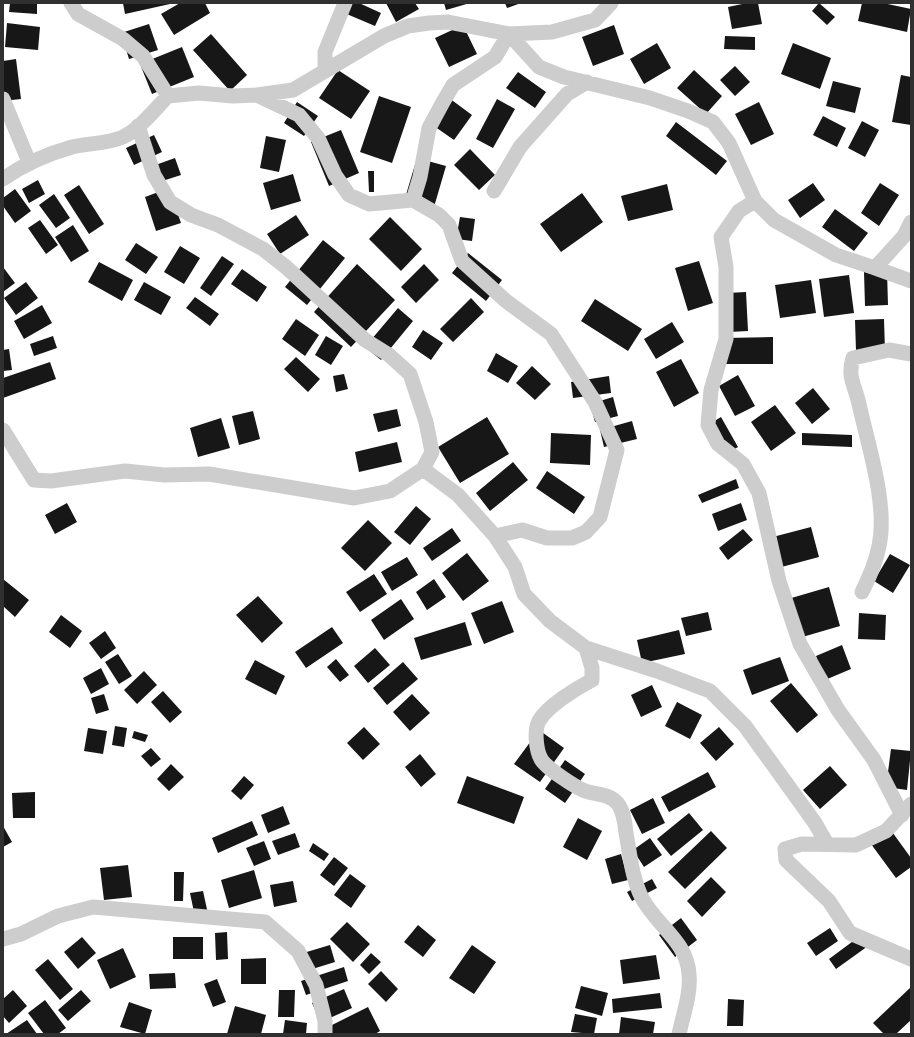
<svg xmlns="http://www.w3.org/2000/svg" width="914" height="1037" viewBox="0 0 914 1037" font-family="Montserrat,sans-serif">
<rect width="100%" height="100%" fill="#fff"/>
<path fill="#171717" d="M10,3H37V14L9,12Z
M123,3H170V4L125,14Z
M180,3H205L210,13L174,35L161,14Z
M346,3H359L381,13L375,26L342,12Z
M386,3H415L419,9L396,22Z
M444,3H470L446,10Z
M505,3H521L507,8Z
M747,3H758L762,24L732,29L728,7Z
M819,3L835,17L827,25L812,11Z
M862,3H883L911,9L907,32L858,21Z
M7,23L40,27L38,50L5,47Z
M149,24L158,50L129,59L121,33Z
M463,25L477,54L449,67L435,38Z
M614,25L624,54L593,66L582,37Z
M211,34L247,75L230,91L193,50Z
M725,36L755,37V50L724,49Z
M657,43L671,68L644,84L630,59Z
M793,43L831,58L820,89L781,74Z
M182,47L194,77L152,94L140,64Z
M16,59L21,99L3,101V61Z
M735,66L750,82L735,96L720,80Z
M338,70L370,91L351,119L319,98Z
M694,70L722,96L706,114L677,88Z
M518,72L546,92L535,108L506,88Z
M901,75L911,77V125L892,122Z
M833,81L861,88L855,113L826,106Z
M379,96L411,107L392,163L360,152Z
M449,98L472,115L454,140L431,124Z
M497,99L515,109L493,148L476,139Z
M297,102L318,116L304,136L284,123Z
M759,102L774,134L751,145L735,114Z
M823,116L846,128L837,147L813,135Z
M862,121L879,130L865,157L848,148Z
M676,122L727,161L716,175L666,136Z
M341,130L359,173L329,186L311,142Z
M154,135L162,152L134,165L126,148Z
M266,136L286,140L279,172L260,168Z
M470,149L495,175L479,190L454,165Z
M175,158L181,175L153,184L147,168Z
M417,158L446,166L434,207L405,198Z
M368,171H374V192H369Z
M293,174L301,201L271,210L263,183Z
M38,180L45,194L29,203L22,189Z
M813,183L825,200L800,218L788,200Z
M880,183L899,195L879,226L861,213Z
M667,184L673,210L628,221L621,196Z
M79,185L104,224L89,234L64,195Z
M169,188L181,223L156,231L145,197Z
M15,189L31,211L15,223L3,206V198Z
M582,193L603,222L561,252L540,224Z
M54,194L70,218L56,228L39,205Z
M835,209L868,233L854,251L822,227Z
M296,215L309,235L280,254L267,234Z
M390,217L422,249L401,271L369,239Z
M460,217L475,219L472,241L456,239Z
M40,220L58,245L46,254L28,228Z
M73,225L89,251L71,262L55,237Z
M323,240L345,258L307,305L285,287Z
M136,243L158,257L146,274L125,260Z
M180,246L200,258L184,284L164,272Z
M468,253L502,280L486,301L452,273Z
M222,256L234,264L211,296L200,288Z
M699,261L713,303L688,311L675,268Z
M99,262L133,280L122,301L88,282Z
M357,264L395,300L351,347L314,312Z
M424,264L439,280L416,303L401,287Z
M3,267L15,283L3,292Z
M242,269L267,287L257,302L231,284Z
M887,271L888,305L865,306L864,272Z
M849,275L854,313L824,317L819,279Z
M811,280L816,313L780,318L775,285Z
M26,282L38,298L16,315L4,298Z
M144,282L171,297L161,315L134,300Z
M746,292L748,331L729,332L727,293Z
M195,297L219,314L210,326L186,308Z
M471,298L484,312L453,342L440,329Z
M595,299L642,329L628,351L581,321Z
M42,305L52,323L24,339L14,321Z
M398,308L413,321L381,360L365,347Z
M296,319L319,335L305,356L282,339Z
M884,319L885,350L856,351L855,320Z
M672,322L684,342L656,359L644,339Z
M423,330L443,343L431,360L412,347Z
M53,336L57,348L34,356L30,344Z
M326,336L343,346L331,365L315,355Z
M773,337V364H726L725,338Z
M9,349L12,370L3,371V350Z
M496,353L518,366L508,383L487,371Z
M296,357L320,379L308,392L284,369Z
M681,359L699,393L674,407L656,372Z
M50,362L56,379L3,398V378Z
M532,366L551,384L535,400L516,383Z
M344,374L348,389L336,392L333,376Z
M738,375L755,406L735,416L719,386Z
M609,376L611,393L573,398L571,382Z
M813,388L830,409L812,424L795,403Z
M613,397L618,416L595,422L590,404Z
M775,405L796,433L771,451L751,422Z
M397,409L401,426L378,432L373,414Z
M253,411L260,439L239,445L232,416Z
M487,417L509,454L460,483L438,447Z
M721,417L738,447L723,456L706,426Z
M221,418L230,448L198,457L190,428Z
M632,421L637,439L604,447L600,430Z
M551,433L591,435L590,465L550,463Z
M802,433L852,435V447L802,445Z
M397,442L402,462L359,472L355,452Z
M513,462L528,480L490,511L476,493Z
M547,471L585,497L574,514L536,488Z
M736,479L739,488L702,503L698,495Z
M67,503L77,522L55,534L45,515Z
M741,503L747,520L718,531L712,514Z
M416,506L431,519L410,545L394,532Z
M368,520L392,543L365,571L341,548Z
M811,527L819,557L774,569L765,539Z
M452,528L461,541L432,561L423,548Z
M743,529L753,540L728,560L719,548Z
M467,553L489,581L463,601L442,573Z
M890,554L910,565L893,593L874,581Z
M407,557L418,575L392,591L381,572Z
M374,574L387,594L360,612L346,592Z
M3,579L29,600L15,617L3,606Z
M434,579L446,597L427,610L416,592Z
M829,587L840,626L799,638L788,599Z
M258,596L283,623L262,643L236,615Z
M401,599L414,619L384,640L371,620Z
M502,601L514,632L484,644L471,613Z
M708,612L712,630L686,636L681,618Z
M859,613L886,615L885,640L858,639Z
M61,615L82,631L70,648L49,632Z
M465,622L472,645L421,660L414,638Z
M332,627L343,643L306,668L295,652Z
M679,630L685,654L642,663L637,640Z
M105,631L116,648L101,659L89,643Z
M842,645L851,669L825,680L816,656Z
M375,648L390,665L368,683L354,666Z
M118,654L132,676L119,684L105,662Z
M780,657L789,681L752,695L743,670Z
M336,659L349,675L340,682L327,667Z
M255,660L285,676L276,695L245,679Z
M403,662L418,679L387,705L373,688Z
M101,668L109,684L91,694L83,678Z
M144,671L157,685L137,704L124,690Z
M791,683L818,715L797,733L770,701Z
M652,685L662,707L641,717L631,695Z
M163,691L182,712L170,723L151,702Z
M104,694L109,710L96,714L91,698Z
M412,694L430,713L410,731L393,712Z
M677,702L702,715L690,739L665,726Z
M115,726L127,728L124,747L112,745Z
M364,727L380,744L363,760L347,743Z
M719,727L734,744L716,761L700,743Z
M88,728L107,731L103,754L84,751Z
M539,730L564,748L540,782L514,764Z
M134,731L148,735L145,742L132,738Z
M151,748L161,759L151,767L141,756Z
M891,749L911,751L907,790L886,787Z
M420,754L436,774L421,787L405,767Z
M565,760L585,774L565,803L545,789Z
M171,764L184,777L169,791L157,779Z
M830,766L847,785L820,809L803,790Z
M708,772L716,787L669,812L661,797Z
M244,776L254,785L241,800L231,791Z
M467,776L524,797L514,824L457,803Z
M35,792V818H13L12,793Z
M653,798L665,823L642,834L630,810Z
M283,806L290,824L268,833L261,815Z
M689,813L703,830L671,856L657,839Z
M578,818L602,831L587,860L563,847Z
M252,821L258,835L218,853L212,838Z
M3,826L12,842L3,847Z
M890,829L911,858V867L896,878L871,844Z
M711,831L727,848L685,889L668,872Z
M295,833L300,847L278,855L272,841Z
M650,838L662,855L644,867L633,850Z
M264,841L271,859L254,866L246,848Z
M313,843L329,854L324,861L309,851Z
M621,854L628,880L612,884L605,859Z
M334,857L348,868L334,886L320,875Z
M128,865L132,897L104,900L100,868Z
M254,870L262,898L229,908L221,880Z
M174,872H184L183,901H174Z
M350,874L366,886L351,908L334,895Z
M711,877L726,892L702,917L687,901Z
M652,879L657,888L632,901L627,892Z
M293,881L297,902L274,907L270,885Z
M203,891L208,914L195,917L190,893Z
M681,918L697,940L675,957L659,935Z
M347,922L370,944L353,962L330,939Z
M418,925L436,940L423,957L404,942Z
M830,928L838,941L816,956L807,943Z
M227,932L228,959L216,960L215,933Z
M860,936L868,946L836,969L829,959Z
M82,937L96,953L78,969L64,952Z
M173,937H203V959H173Z
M330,945L335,962L306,971L300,954Z
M472,945L496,962L474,994L449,978Z
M123,948L136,977L110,989L97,960Z
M371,953L381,962L369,974L360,965Z
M656,955L660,979L623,984L620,960Z
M266,958V984H241V959Z
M48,959L73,989L60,1000L35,970Z
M344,967L348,981L306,995L301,981Z
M381,971L398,989L386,1002L368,984Z
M175,973L176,988L150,989L149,974Z
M217,979L226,1002L213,1007L204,984Z
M581,986L608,993L602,1016L575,1008Z
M911,987V1020L896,1034H884L873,1023Z
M344,989L352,1008L321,1022L312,1003Z
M13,990L27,1006L9,1023L3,1016V999Z
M81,990L91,1001L68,1021L58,1010Z
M279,990H295L294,1017H278Z
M660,993L662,1008L613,1013L612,999Z
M728,999L744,1000L743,1026H727Z
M45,1000L66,1028L58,1034H44L28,1013Z
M129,1002L152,1010L145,1034L120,1027Z
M235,1006L266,1015L261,1034H227Z
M368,1007L380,1031L375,1034H322L320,1031Z
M575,1014L597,1018L594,1034L571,1032Z
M621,1017L655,1022L653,1034H619Z
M27,1020L37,1034H6Z
M285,1020L307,1023L306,1034H283Z"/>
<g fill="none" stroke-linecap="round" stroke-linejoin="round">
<path stroke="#cdcdcd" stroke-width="15" d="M325,71V52L345,3
M257,95L299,115L318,138L335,175L349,195L369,204L413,200L420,177L429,128L443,102L453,85L495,57L509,34L539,67L564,77L650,98L688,111L713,122L729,143L755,201L774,220L836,255L875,268L904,236L911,222
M168,96L199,93L233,96L257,95L293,90L384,36L408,26L429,23L448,22L509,34L552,32L595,20L611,3
M3,99L29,162
M3,179C24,164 47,154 72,147C88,143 107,144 123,137C140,129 155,109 168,96L143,56L123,39L78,14L71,3
M494,191L520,147L567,94L587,82
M413,200L439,215L449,225L462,261L506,301L551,334L595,402L617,450L600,517L586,532L572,538H547L522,530L495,536
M755,201L739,211L721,237L726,267V339L711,390L708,425L718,444L743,464L759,493L779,581L800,644L838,710L874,760L902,815
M875,268L911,281
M3,430L34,480L51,481L125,471L164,475L209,474L354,498L390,491L423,469L432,452L426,422L410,374L389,355L365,340L286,267L263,249L218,225L191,215L170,202L154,175L138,126
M423,469L458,495L495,536L515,567L524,594L550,621L586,648L657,671L710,691L745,726L815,823L827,844
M862,592C869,578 876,562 879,546C888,505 868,445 859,404C855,385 847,378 853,358L889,350L911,354
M586,648L592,668V680C577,688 547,706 539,721C534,730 536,750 541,759C546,768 575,787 585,791C597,795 609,793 618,804C624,812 625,824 626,833C630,855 632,878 642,898C656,925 687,941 689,974C691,994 683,1015 679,1034
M911,804L886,831L856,845L802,844L785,849L786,860L829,901L850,933L911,959
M3,939L21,934L58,916L93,907L265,922L298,951L316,985L325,1021V1034"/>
</g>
<rect width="914" height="1037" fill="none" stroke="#303030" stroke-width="8"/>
</svg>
